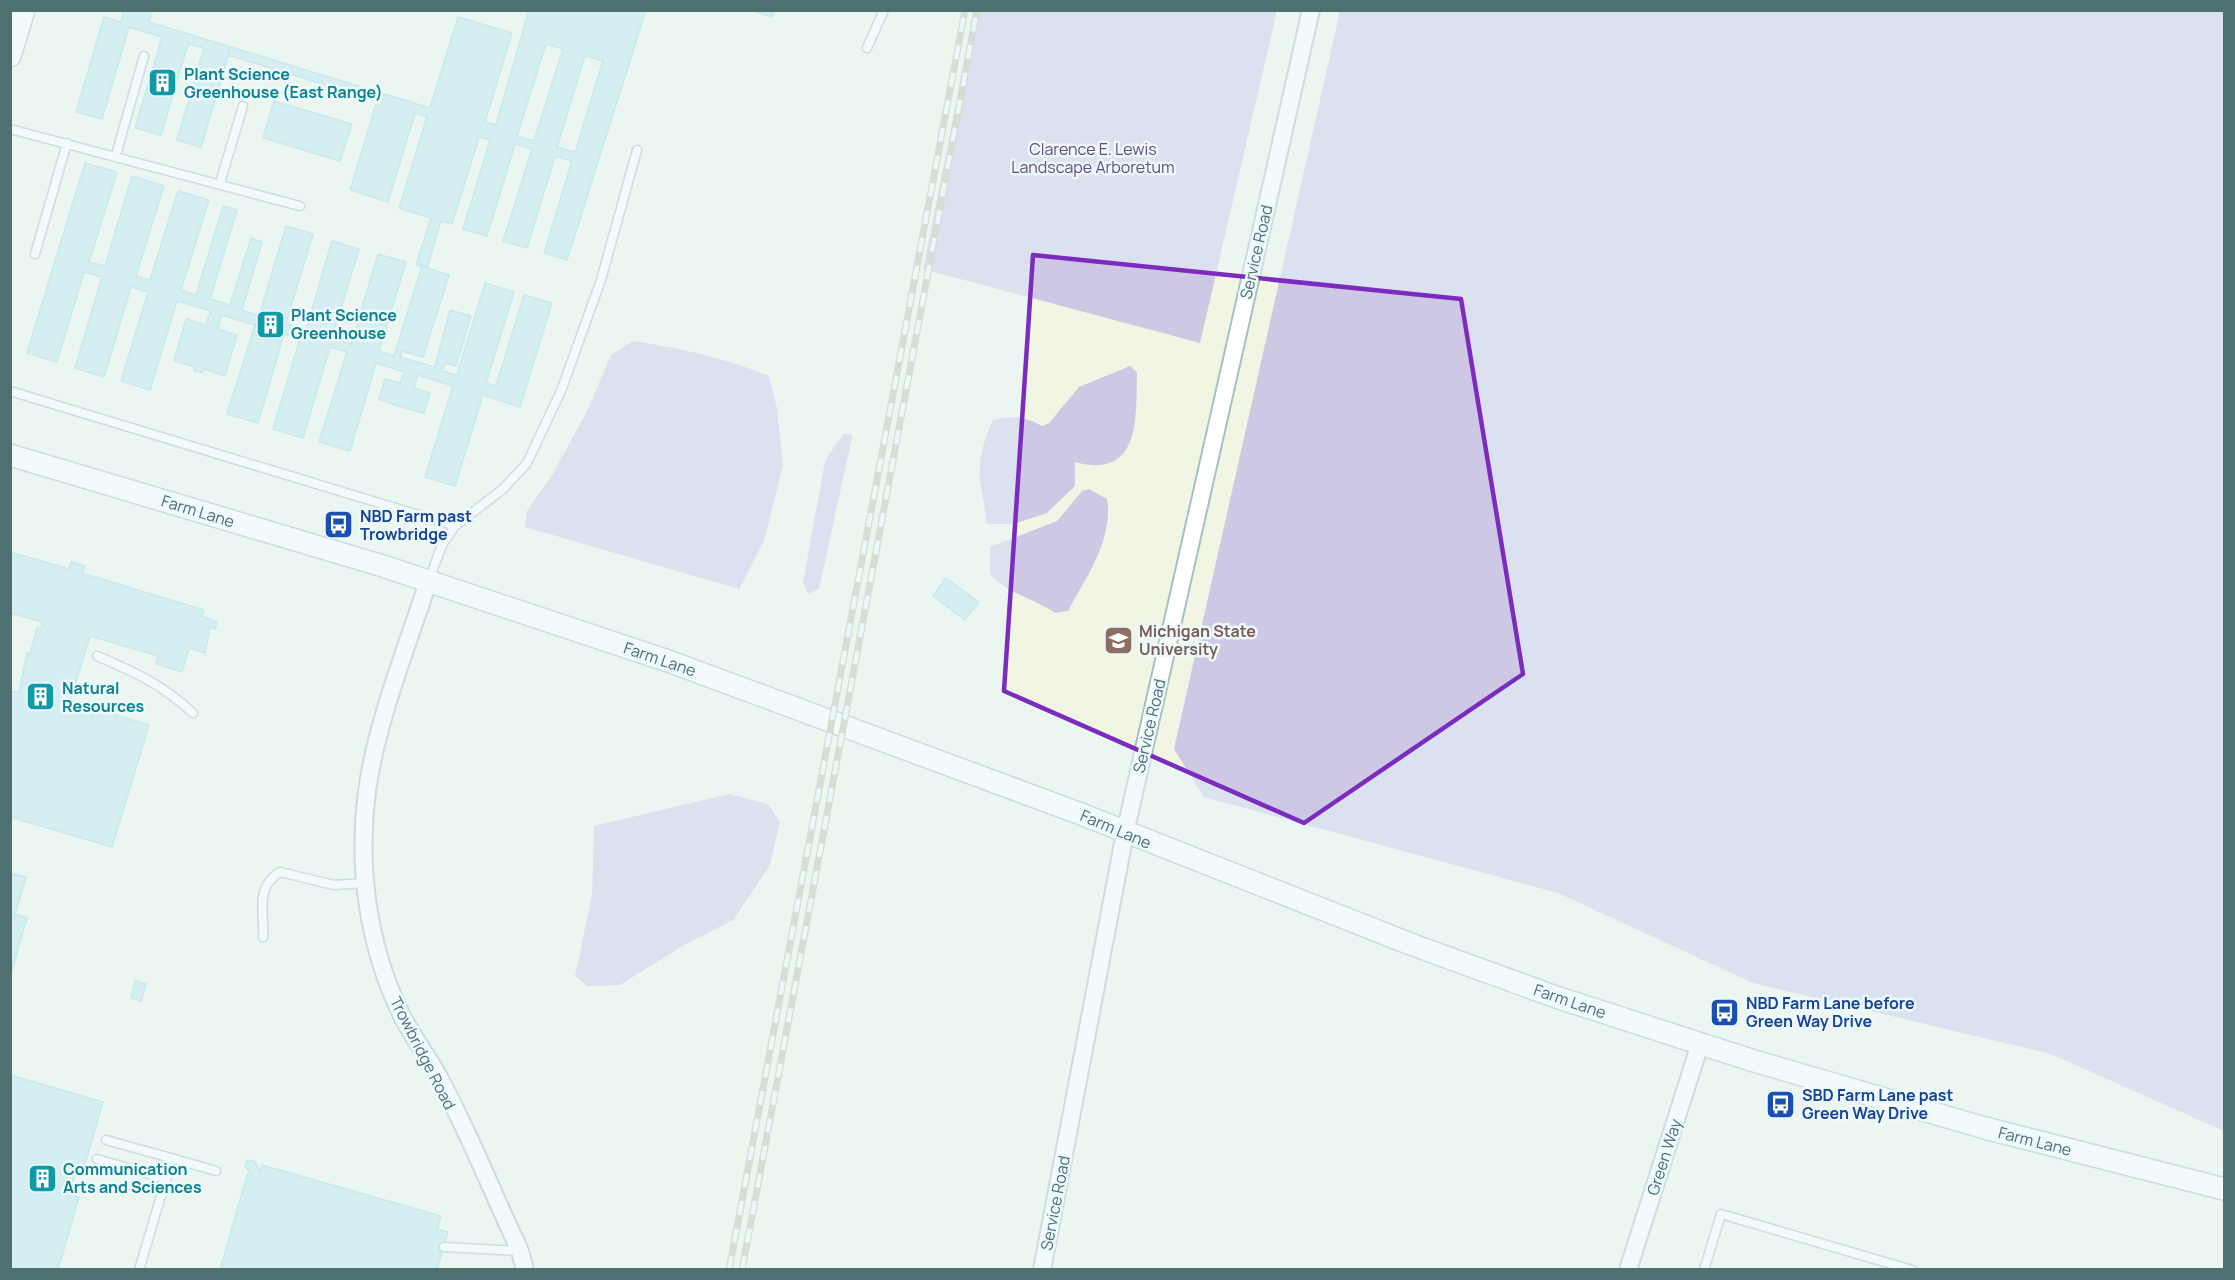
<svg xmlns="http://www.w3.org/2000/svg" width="2235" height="1280" viewBox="0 0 2235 1280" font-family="Manrope,sans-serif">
<rect width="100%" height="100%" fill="#e7f5fa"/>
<path fill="#f1f6e4" d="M11,11H2224V1269H11Z"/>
<path fill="#cfc8e5" d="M975,11H1277L1200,343L923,269Z
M1340,11H2224V1131L2051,1054L1753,983L1558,893L1204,797L1174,749Z
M633,341C681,348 725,358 769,376L777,408L783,465L764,541L739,589L525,527L527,511L554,472L588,409L611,355Z
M1130,366L1137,372C1136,418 1141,480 1075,462V486L1047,513L1014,524H986C986,509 982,496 980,481C978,460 984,439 993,420C1012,414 1025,417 1042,426L1049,423L1079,387Z
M843,434H852V438L819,589L808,594L803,583L825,461Z
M1089,489L1107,499C1114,538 1086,578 1068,611L1055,613C1031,597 1011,596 990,574V547L1057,521L1082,491Z
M729,794L768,804L780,822L770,865L733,920L686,944L620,985L587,986L575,976L592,895L594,826Z"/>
<path fill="#bde4e6" stroke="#a5dadc" stroke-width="1.5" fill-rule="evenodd" d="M124,10H153L149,22L231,47L201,147L177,140L204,48L188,44L161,135L135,128L162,37L129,27L102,119L76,112L104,17L121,22Z
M529,10H646L567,260L544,253L572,161L555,156L527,248L503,241L532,149L515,144L487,236L463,229L490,140L479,137L452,224L441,221L427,268L416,265L431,218L399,208L427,117L415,113L388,202L350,190L377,101L228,55L231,47L430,108L458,17L512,33L485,122L496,125ZM546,44L563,49L534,141L517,136ZM585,56L603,61L575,152L557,147Z
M749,10H774L772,17Z
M274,101L352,124L340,161L263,138Z
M85,163L117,172L89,262L105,266L132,176L164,186L136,276L150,280L178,191L209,200L181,290L196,295L223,206L237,210L210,299L230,305L251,238L262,242L242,310L259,316L286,226L313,234L286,323L306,330L332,241L359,249L332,338L351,344L378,254L406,262L379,351L394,356L422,266L449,275L423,357L402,351L400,357L435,367L450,310L471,316L456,366L445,363L442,371L457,375L485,283L514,292L486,383L496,386L524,295L552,303L520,407L483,395L455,486L425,477L453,386L418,375L414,388L430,393L424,413L398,406L379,399L385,379L400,383L404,372L376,363L350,451L319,442L347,352L330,347L303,438L273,429L300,339L284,334L258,423L227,414L255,325L221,315L218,329L237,335L225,376L204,369L202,373L194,371L195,367L174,361L186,319L205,325L211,311L177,301L150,390L121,381L148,292L131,287L104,377L75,368L102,277L84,272L57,362L27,353Z
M10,552L69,569L71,562L85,566L82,573L204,610L202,616L217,622L215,629L210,627L205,653L189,648L182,672L156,664L158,656L90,636L70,701L149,725L112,847L10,817V692H19L27,653L30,654L37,628L41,629L43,622L10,613Z
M946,578L979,602L965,620L933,596Z
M10,873L26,877L15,914L27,918L10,977Z
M135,981L146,984L141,1001L131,998Z
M10,1075L103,1102L83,1171L77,1169L69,1194L79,1197L58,1270H10Z
M247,1160L254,1161L260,1171L262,1165L441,1216L437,1229L448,1232L437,1270H220L247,1175L252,1176L245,1166Z"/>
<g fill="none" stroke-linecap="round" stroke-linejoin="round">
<defs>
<path id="service" d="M867,48L884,10
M10,129L300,206
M116,155L144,56
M220,183L243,106
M35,254L67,143
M10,391L455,526
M429,580L442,545L455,526L503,489L527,463L561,391L601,280L637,150
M97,656C137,673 161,684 193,713
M263,937C265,913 254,888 280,872L334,885L365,883
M106,1140L171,1158
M97,1159L166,1179L139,1270
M166,1179L171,1158L216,1171
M444,1247L520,1251
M1704,1270L1721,1214L1912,1270"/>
<path id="minor" d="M428,582C406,650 377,720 367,791C357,867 368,947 402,1016C412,1035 424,1052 435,1070C467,1127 492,1192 520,1251L525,1270
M1042,1270L1125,833L1311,10
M1628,1270L1700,1044"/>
<path id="tertiary" d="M10,56L24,10
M10,455L383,566L671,662L1081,814L1413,945L1556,997L1754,1061L1985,1128L2224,1189"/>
</defs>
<use href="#service" stroke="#a7c0c2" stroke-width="11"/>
<use href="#minor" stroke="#a7c0c2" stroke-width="20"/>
<use href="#tertiary" stroke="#a7c0c2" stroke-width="24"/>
<use href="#service" stroke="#fff" stroke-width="8"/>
<use href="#minor" stroke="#fff" stroke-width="16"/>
<use href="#tertiary" stroke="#fff" stroke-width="21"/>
<defs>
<path id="rail" d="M729,1270L965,10
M742,1270L977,10"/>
</defs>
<use href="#rail" stroke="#bdc2a7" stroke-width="7"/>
<use href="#rail" stroke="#edf9fd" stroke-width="4.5" stroke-dasharray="14" stroke-linecap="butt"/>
</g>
<path d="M0 0H2235V1280H0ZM1033,255L1461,299L1523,674L1304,823L1004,691Z" fill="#e7f5fa" fill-opacity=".55" fill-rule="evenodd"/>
<path fill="none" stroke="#7b2cbf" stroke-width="4.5" stroke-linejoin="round" d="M1033,255L1461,299L1523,674L1304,823L1004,691Z"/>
<defs>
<symbol id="building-square" viewBox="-11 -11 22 22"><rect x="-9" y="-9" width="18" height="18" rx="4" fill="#0f9aa8" stroke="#edf9fd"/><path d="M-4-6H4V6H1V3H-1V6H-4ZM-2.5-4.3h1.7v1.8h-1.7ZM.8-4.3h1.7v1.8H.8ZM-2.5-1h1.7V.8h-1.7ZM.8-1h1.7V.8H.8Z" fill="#fff"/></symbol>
<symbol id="bus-square" viewBox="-11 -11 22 22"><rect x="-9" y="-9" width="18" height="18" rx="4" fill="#1a4fb4" stroke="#edf9fd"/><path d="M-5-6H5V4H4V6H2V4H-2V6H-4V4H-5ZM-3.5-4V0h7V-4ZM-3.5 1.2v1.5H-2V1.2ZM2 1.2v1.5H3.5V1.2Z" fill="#fff"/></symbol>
<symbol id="university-square" viewBox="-11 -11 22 22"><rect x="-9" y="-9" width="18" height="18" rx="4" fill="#8d6e63" stroke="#edf9fd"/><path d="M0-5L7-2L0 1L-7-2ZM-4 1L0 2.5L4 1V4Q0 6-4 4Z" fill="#fff"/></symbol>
</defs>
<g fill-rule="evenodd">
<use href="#building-square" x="146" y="66" width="33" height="33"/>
<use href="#building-square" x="254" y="308" width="33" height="33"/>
<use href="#bus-square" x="322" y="508" width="33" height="33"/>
<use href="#university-square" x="1102" y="624" width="33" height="33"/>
<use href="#building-square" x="24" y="680" width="33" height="33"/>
<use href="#bus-square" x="1708" y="996" width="33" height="33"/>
<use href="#bus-square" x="1764" y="1088" width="33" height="33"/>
<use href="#building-square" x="26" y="1162" width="33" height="33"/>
</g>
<g text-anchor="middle" stroke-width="5" stroke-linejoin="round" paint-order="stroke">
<g font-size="16" font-weight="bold" fill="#0d838f" stroke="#edf9fd" text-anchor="start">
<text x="184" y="80">Plant Science<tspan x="184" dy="18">Greenhouse (East Range)</tspan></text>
<text x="291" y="321">Plant Science<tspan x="291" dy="18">Greenhouse</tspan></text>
<text x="62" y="694">Natural<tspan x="62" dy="18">Resources</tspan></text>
<text x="63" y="1175">Communication<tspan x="63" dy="18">Arts and Sciences</tspan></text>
</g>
<g font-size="16" fill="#604f7f" stroke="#edf9fd">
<text x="1093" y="155">Clarence E. Lewis<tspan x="1093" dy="18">Landscape Arboretum</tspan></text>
</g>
<g font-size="16" fill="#4f7070" stroke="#edf9fd">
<text transform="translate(1256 252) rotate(-77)" y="6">Service Road</text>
<text transform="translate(198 511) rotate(17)" y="6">Farm Lane</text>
<text transform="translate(660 659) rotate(19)" y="6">Farm Lane</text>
<text transform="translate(1149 726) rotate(-77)" y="6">Service Road</text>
<text transform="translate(1116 829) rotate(23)" y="6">Farm Lane</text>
<text transform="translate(1570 1001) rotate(19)" y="6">Farm Lane</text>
<text transform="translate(423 1053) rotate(63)" y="6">Trowbridge Road</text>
<text transform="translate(2035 1141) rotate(14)" y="6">Farm Lane</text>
<text transform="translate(1664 1157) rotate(-72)" y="6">Green Way</text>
<text transform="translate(1055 1203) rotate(-79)" y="6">Service Road</text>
</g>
<g font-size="16" font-weight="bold" fill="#164399" stroke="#edf9fd" text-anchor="start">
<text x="360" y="522">NBD Farm past<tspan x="360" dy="18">Trowbridge</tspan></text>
<text x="1746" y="1009">NBD Farm Lane before<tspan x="1746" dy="18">Green Way Drive</tspan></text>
<text x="1802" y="1101">SBD Farm Lane past<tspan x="1802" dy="18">Green Way Drive</tspan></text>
</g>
<g font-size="16" font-weight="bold" fill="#785e54" stroke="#edf9fd" text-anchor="start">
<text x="1139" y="637">Michigan State<tspan x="1139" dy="18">University</tspan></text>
</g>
</g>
<rect width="2235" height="1280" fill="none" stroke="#4f7070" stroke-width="24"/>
</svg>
